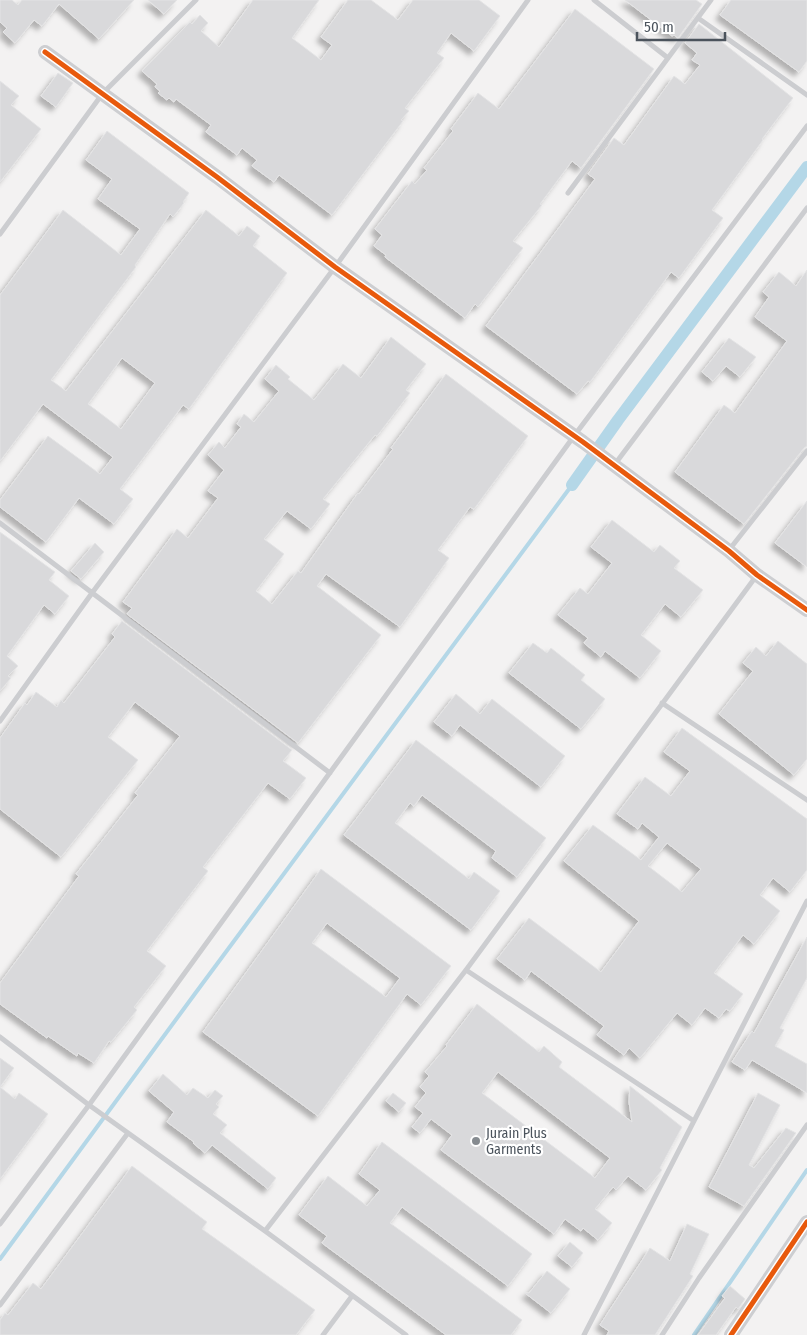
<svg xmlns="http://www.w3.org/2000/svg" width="807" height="1335" viewBox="0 0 807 1335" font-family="'Fira Sans Condensed',sans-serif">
<defs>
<filter id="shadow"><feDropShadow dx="-4.5" dy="4.5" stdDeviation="2.5" flood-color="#0004"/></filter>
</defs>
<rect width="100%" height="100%" fill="#f3f2f2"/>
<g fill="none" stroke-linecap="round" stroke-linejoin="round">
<path stroke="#b4d7e7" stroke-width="4" d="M0,1259L194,995L572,485
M694,1335L807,1170"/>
<path stroke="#b4d7e7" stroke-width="12" d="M572,485L618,420L807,167"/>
</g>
<path fill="#d9d9db" stroke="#e4e4e5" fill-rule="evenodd" filter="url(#shadow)" d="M0,0H12L18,5L22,0H134L99,39L59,4L42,26L34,20L15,43L3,32L7,28L0,22Z
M148,0H177L164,14Z
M253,0H319L292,38L321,60L332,45L321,37L348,0H371L398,20L413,0H479L500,16L474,51L451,33L437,53L444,58L405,108L409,111L401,120L403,121L332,215L279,175L274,182L252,166L257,160L242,148L237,155L206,132L211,125L176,99L174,102L169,98L167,100L158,93L160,91L155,87L157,84L142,71L190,22L192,24L200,15L208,23L201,31L219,47Z
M625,0H696L702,4L678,38L674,35L672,36Z
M731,0H807V61L799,72L720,15Z
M575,9L654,69L581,168L572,161L540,204L542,205L513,241L523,248L478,307L475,304L465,318L385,257L386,255L374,246L382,235L375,229L412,181L415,184L427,170L424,168L453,131L451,129L478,93L499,109Z
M699,24L793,98L762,139L763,140L712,210L723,218L679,278L671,272L590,382L588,381L577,394L486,326L595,179L588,174L614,138L624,145L674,76L685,84L700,65L692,60L697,53L685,43Z
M58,73L73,83L56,107L41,96Z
M0,81L19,96L11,105L41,129L0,182Z
M107,131L189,193L183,202L184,203L173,217L170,214L135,265L136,267L51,380L66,391L206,210L239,236L247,226L260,236L253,246L287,273L189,409L183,405L120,489L133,499L114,524L79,498L46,542L0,507V500L48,436L100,474L113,457L43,404L0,461V295L63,210L121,255L140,229L98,199L112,179L86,160ZM122,358L155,383L121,429L88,404Z
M807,270V446L804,448L744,524L675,472L724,405L735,413L787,341L755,317L769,297L763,292L779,272L796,286Z
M391,337L426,364L406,390L410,393L377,436L375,435L323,499L330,504L311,529L287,511L264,539L284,554L256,591L272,604L298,571L301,573L358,493L359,494L393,449L391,448L446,374L528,436L474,509L470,507L438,550L449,558L400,627L326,574L317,586L381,635L298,743L127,614L132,608L123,602L177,529L188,538L218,498L208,491L224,470L208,455L219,442L225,448L241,427L237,424L244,414L254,422L279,391L265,379L276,365L290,377L288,379L314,400L343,364L361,378Z
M729,338L756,357L740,377L726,366L713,381L702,372Z
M807,501V567L775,543Z
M612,520L654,552L660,545L680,561L674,568L703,590L681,617L665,604L641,635L661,651L640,678L605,651L601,657L584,643L588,638L558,615L580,588L588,594L612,563L591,547Z
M0,532L55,572L49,580L69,596L55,614L44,605L7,656L18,666L8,676L11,678L0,691Z
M95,543L104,552L81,579L71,571Z
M122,621L292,750L283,761L306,778L290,799L268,783L203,867L208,871L147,951L166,966L134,1007L137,1010L111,1042L109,1041L94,1063L78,1053L77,1056L48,1036L47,1038L0,1004V983L79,876L76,874L138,795L135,793L180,736L135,702L108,737L138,760L61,857L0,809V738L25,703L27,705L36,692L57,707L61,700L64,703L115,637L112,634Z
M778,641L807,664V759L794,775L719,714L753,671L743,663L756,647L766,656Z
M533,643L547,653L551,648L585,675L581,680L605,699L581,729L509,673Z
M456,694L480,714L492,699L565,756L541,787L460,725L452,736L434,722Z
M682,728L807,819V870L790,892L773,878L760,895L780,911L754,944L743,935L714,973L743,994L730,1011L726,1009L719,1018L705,1008L692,1025L677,1013L640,1058L629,1048L624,1055L597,1035L604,1026L531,971L525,980L497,959L529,918L601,972L639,921L564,861L593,825L641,860L659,837L642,823L638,829L617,814L645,777L671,796L690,771L664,752ZM667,843L701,869L682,892L648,866Z
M416,740L546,838L517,877L492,858L496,851L422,795L414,806L410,803L395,823L469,879L474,872L500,891L471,930L344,835Z
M321,869L451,966L421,1005L407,994L318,1116L203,1032ZM327,923L400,978L386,997L312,943Z
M807,937V978L780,1028L784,1030L775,1046L807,1064V1093L752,1060L745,1070L732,1062L752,1031L754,1033Z
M477,1004L539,1052L544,1046L562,1062L559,1067L632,1122L629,1102L630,1086L682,1127L660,1168L662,1170L646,1190L628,1176L616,1190L613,1187L595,1209L612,1223L598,1240L583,1228L581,1231L565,1219L554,1234L441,1150L452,1135L431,1119L420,1133L412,1127L423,1113L415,1107L426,1093L420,1087L429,1076L425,1072L447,1046L446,1045ZM498,1072L610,1158L595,1178L482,1093Z
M0,1058L14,1068L0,1087L15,1099L19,1093L48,1114L0,1179Z
M163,1074L187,1095L193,1088L208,1098L215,1090L223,1096L216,1104L219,1107L213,1114L227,1125L220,1133L276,1178L268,1189L212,1145L205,1153L193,1143L194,1142L167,1122L174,1112L149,1091Z
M393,1093L406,1103L399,1112L386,1101Z
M758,1093L780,1105L749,1165L754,1168L786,1128L796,1133L744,1206L709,1187Z
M382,1142L532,1254L508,1286L402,1207L390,1223L522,1320L511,1335H446L322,1243L327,1236L299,1215L328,1176L367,1206L380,1190L359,1174Z
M132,1166L207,1222L202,1229L315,1310L296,1335H0V1320L5,1313L8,1315L33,1283L41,1289Z
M687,1224L709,1234L690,1274L693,1276L655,1335H607L609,1331L600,1325L650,1248L670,1261Z
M570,1242L583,1253L572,1267L558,1256Z
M547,1271L570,1289L551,1313L525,1293H529Z
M730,1286L745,1299L738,1309L736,1307L716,1335H698L725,1298L722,1296Z"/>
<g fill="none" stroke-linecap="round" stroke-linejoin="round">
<path stroke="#cccdd0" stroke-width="5" d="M594,0L668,58L711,0
M698,18L807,95
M568,193L668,58
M0,234L103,93L196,0
M615,464L807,208
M0,523L330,773
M729,550L807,451
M662,703L807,800
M0,721L92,593L335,267L528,0
M466,970L694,1121
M0,1037L89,1105L265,1231L406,1335
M0,1224L89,1105L574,436L807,126
M265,1231L466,970L757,575
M0,1305L128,1133
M323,1335L352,1296
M584,1335L807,901
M662,1335L699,1278L807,1125"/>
<path stroke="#cdced1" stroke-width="14" d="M45,52L217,177L335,267L583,442L729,551L757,575L807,610
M731,1335L807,1222"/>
<defs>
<path id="cycleway" d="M45,52L217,177L335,267L583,442L729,551L757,575L807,610
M731,1335L807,1222"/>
</defs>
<use href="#cycleway" stroke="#fff" stroke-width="8"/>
<use href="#cycleway" stroke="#e8590c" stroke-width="5"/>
</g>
<circle fill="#868b90" stroke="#fff" stroke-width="2" cx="476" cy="1141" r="5"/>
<g text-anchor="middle" stroke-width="4.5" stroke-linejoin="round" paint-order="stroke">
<g font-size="14" fill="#4b535c" stroke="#fff" text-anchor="start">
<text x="486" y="1138">Jurain Plus<tspan x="486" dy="16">Garments</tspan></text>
</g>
</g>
<path d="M637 32v8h88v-8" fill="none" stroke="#4b535c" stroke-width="2.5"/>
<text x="644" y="32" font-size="15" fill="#4b535c" stroke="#ffffff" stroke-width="4" paint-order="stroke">50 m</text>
</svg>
